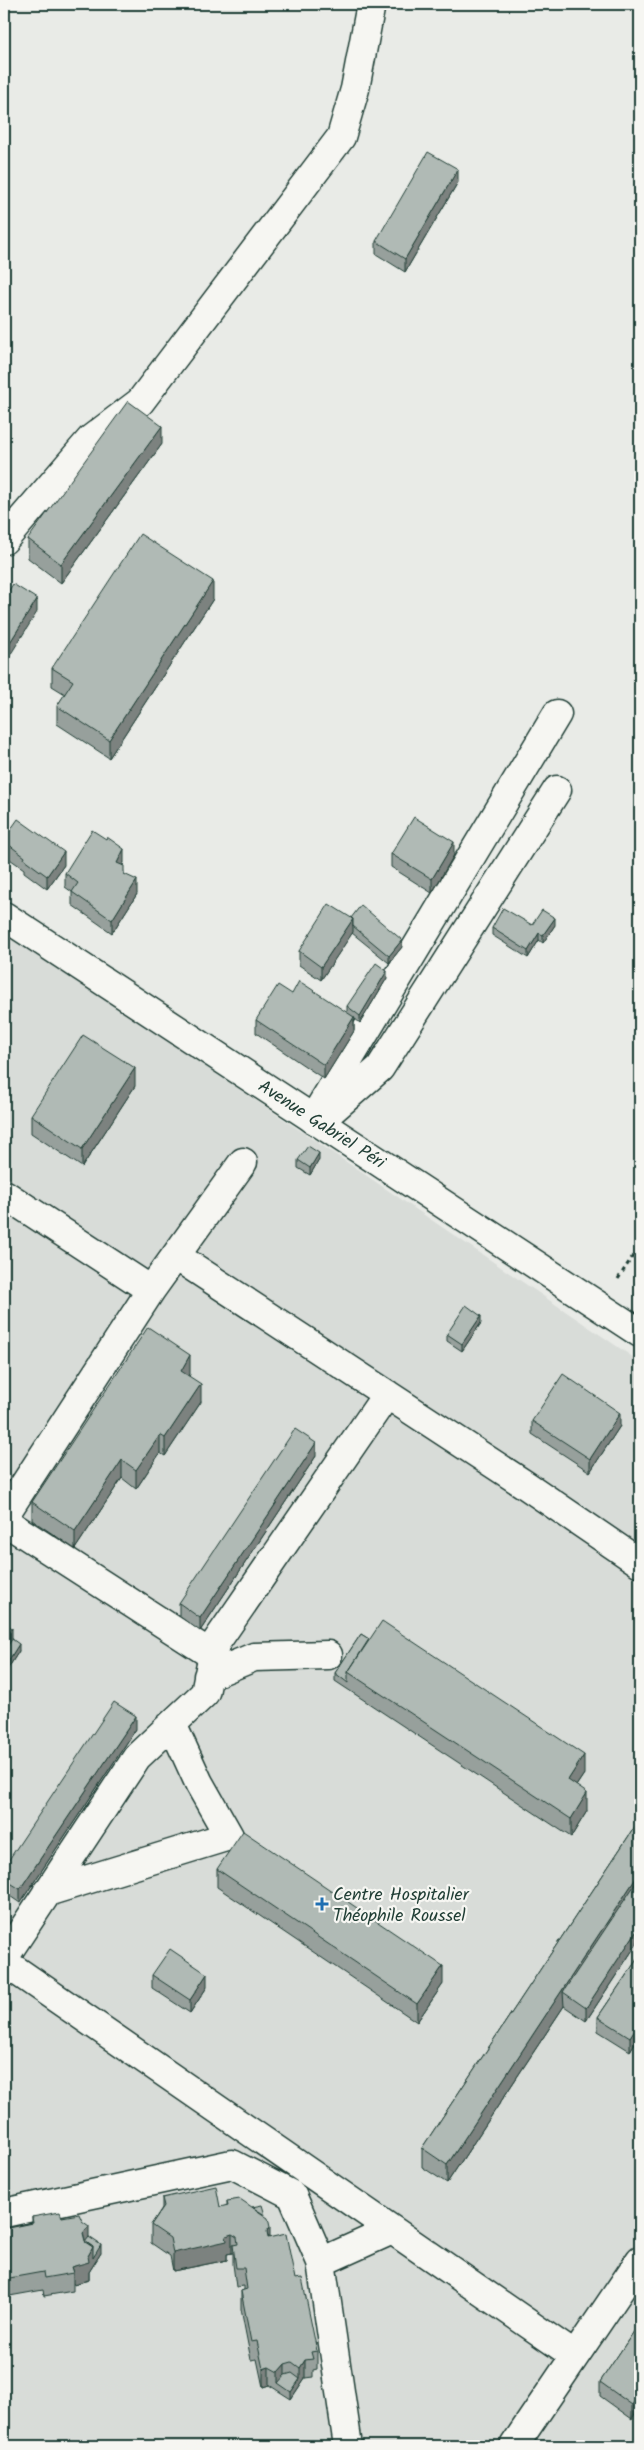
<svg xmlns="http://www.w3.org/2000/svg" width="644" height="2450" viewBox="0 0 644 2450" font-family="Kalam,sans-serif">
<rect width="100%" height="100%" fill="#e9ebe7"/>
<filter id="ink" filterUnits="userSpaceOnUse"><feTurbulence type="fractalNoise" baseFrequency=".02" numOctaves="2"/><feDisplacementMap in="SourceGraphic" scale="10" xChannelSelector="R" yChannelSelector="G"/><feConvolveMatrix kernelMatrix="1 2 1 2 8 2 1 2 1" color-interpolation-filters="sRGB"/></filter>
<g filter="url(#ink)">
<path fill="#d8dcd8" d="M4,929L640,1362V2446H4Z"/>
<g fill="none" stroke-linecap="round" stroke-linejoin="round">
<defs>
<path id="minor" d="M4,540L91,439L140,402L341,137L355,89L371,4
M324,1117L380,1068L557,790
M313,1119L557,714
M4,1194L151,1290
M176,1256L527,1486L640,1563
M4,1516L151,1290L243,1162
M4,1521L212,1655
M208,1676L254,1657L328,1655
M47,1892L229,1836L199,1783L172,1724
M4,1958L137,1757L205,1693L215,1644L387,1394
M4,1962L575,2356
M4,2213L232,2164L292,2195L321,2262L348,2446
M321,2262L392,2230
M514,2446L640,2260"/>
<path id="major" d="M4,916L640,1333"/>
</defs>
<use href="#minor" stroke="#1f3d34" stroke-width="31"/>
<use href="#major" stroke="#1f3d34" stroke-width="31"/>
<path stroke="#1f3d34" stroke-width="3" stroke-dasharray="4 4" stroke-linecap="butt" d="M618,1279L640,1245"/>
<use href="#minor" stroke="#f6f6f2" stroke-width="28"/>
<use href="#major" stroke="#f6f6f2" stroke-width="28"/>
</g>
<path fill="#97a09c" stroke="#1f3d34" d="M458,182L405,272L376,254V241Z
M162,444L61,583L28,558V539Z
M213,599L109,758L57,724V706L65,694L52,686V668Z
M4,839L64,865L47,889L24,872V869L4,855Z
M391,854L454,855L432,893L391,867Z
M124,862L123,866L124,874L137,894L112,933L72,905V892L65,887V873Z
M351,918L402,947L389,963L352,933L321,980L299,965V951Z
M532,925H555L543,943L539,940L528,958L492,935V928Z
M387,978L360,1023L354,1018V1031L324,1079L256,1033V1020L292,994L347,1013V1006Z
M135,1086L82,1167L31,1133V1115Z
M298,1160H319L310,1175L298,1168Z
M481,1323L462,1351L447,1341V1334Z
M190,1374L189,1376L201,1402L165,1456L160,1453L136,1489L122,1478L75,1549L32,1520V1502Z
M532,1421L620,1426L590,1472L532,1434Z
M316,1456L200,1631L179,1616V1603Z
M4,1622L19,1651L7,1670L4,1667Z
M361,1634L584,1774L576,1786L587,1811L571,1837L335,1681V1673Z
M136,1729L20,1903L4,1892V1867Z
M640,1819V1939L586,2021L564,2006L447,2183L422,2167V2148Z
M217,1869L443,1984L417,2022L217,1887Z
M640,1955V2035L630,2051L598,2031V2017Z
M152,1975L207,1987L190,2013L152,1988Z
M162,2198L220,2207L227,2206V2201L270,2238L295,2279L317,2351V2369L313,2370V2377L305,2378L291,2399L269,2385L263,2387L257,2359L251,2360L241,2309V2291L244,2290V2286L236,2287L233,2264V2253H232L227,2254V2260L173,2271L170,2256L151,2243V2225L162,2208Z
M32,2217H62L82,2221L89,2237L101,2253L89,2272V2280L73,2284V2291L44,2296L43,2290L4,2297V2229L32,2223Z
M639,2324L632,2419L600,2396V2382Z"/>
<path fill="#7b827f" stroke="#1f3d34" d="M458,169V182L405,272V259Z
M162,426V444L61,583V564Z
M213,581V599L109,758V740Z
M37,599V612L4,665V652Z
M454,842V855L432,893V879Z
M124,849V862L117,876V863Z
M64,852V865L47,889V876Z
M137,880V894L112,933V920Z
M555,918V925L543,943V935Z
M353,919V932L321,980V967Z
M539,933V940L528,958V951Z
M402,940V947L389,963V956Z
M387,971V978L360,1023V1016Z
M354,1017V1031L324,1079V1065Z
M135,1068V1086L82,1167V1149Z
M319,1153V1160L310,1175V1168Z
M481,1316V1323L462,1351V1344Z
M190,1355V1374L181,1389V1371Z
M201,1384V1402L165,1456V1438Z
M620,1413V1426L590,1472V1459Z
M160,1435V1453L136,1489V1470Z
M316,1443V1456L200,1631V1618Z
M122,1460V1478L75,1549V1531Z
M12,1628V1646L4,1659V1641Z
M19,1644V1651L7,1670V1663Z
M136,1716V1729L20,1903V1889Z
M584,1755V1774L568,1798V1780Z
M587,1793V1811L571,1837V1819Z
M640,1872V1890L563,1992L564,2006L447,2183V2165Z
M640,1926V1939L586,2021V2008Z
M443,1966V1984L417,2022V2004Z
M207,1974V1987L190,2013V2000Z
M640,2021V2035L630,2051V2037Z
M89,2226V2245L84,2250L83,2233Z
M270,2227V2245L267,2231Z
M232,2234V2253L227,2254V2260L173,2271V2253Z
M101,2245V2253L89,2272V2280L73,2284V2273L71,2267L88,2256L93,2247Z
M305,2360V2378L291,2399V2392L300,2379V2368Z
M285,2364V2382L278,2383V2372Z
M269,2367V2385L263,2387V2369Z
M640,2393V2406L632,2419V2405Z"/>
<path fill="#b0bab5" stroke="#1f3d34" d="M428,152L458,169L405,259L376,241Z
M128,401L162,426L61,564L28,539Z
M140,534L213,581L109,740L57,706L73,681L52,668Z
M13,584L37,599L4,652V598Z
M414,817L454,842L432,879L391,854Z
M18,819L64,852L47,876L24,859L25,857L4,841V839Z
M92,830L106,839L107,837L124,849L117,863L124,866V874L137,880L112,920L72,892L78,883L65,873Z
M329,904L353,919L321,967L299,951Z
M361,905L402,940L389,956L353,926V919L351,918Z
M503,908L532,925L542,910L555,918L543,935L539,933L528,951L492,928Z
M376,963L387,971L360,1016L347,1006Z
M299,981L354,1017L324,1065L256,1020L278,985L292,994Z
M83,1035L135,1068L82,1149L31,1115Z
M308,1146L319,1153L310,1168L298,1160Z
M466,1305L481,1316L462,1344L447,1334Z
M148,1327L190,1355L181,1371L201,1384L165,1438L160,1435L136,1470L122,1460L75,1531L32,1502Z
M563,1374L620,1413L590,1459L532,1421Z
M295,1429L316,1443L200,1618L179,1603Z
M382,1621L584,1755L568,1780L587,1793L571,1819L348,1672Z
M4,1622L12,1628L4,1641Z
M361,1634L369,1639L348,1672V1683L335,1673Z
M12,1639L19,1644L7,1663L4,1660V1652Z
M114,1702L136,1716L20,1889L4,1879V1867Z
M640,1819V1872L447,2165L422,2148Z
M243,1831L443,1966L417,2004L217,1869Z
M640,1877V1926L586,2008L563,1992Z
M170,1949L207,1974L190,2000L152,1975Z
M640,1955V2021L630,2037L598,2017Z
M216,2186L220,2207L228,2205L227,2201L240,2199L268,2218L270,2227L267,2231L268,2238L286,2234L295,2279L302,2278L317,2351L311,2352L313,2359L305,2360L300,2368L292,2362L285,2364L278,2372L269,2367L263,2369L257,2341L251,2342L241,2291L247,2289L244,2268H236L233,2245L238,2244L237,2237L232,2234L226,2236L227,2241L173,2253L170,2238L151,2225L164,2206L162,2198Z
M262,2205L265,2215L252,2207Z
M60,2212L62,2217L79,2214L82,2221L89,2226L83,2233L85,2241L93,2247L88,2256L89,2262L71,2267L73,2273L44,2278L43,2272L4,2279V2229L33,2223L32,2217Z
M89,2237L101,2245L93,2258V2247L85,2242Z
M639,2324L640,2325V2393L632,2405L600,2382Z
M292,2373L300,2379L291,2392L278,2383L285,2375Z"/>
</g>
<path fill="#1f6fb2" stroke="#f6f6f2" stroke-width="2" d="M319.5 1896.5h5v5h5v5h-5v5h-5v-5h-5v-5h5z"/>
<g text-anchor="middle" stroke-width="4.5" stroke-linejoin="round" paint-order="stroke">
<g font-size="18" fill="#1f3d34" stroke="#f6f6f2">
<text transform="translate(322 1124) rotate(33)" y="6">Avenue Gabriel Péri</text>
</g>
<g font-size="18" fill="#1f3d34" stroke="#f6f6f2" text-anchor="start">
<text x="333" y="1900">Centre Hospitalier<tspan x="333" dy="21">Théophile Roussel</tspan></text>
</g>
</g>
<rect width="644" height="2450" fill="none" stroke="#f6f6f2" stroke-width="20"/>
<rect x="10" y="10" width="624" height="2430" fill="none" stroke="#1f3d34" stroke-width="2" filter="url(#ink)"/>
</svg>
